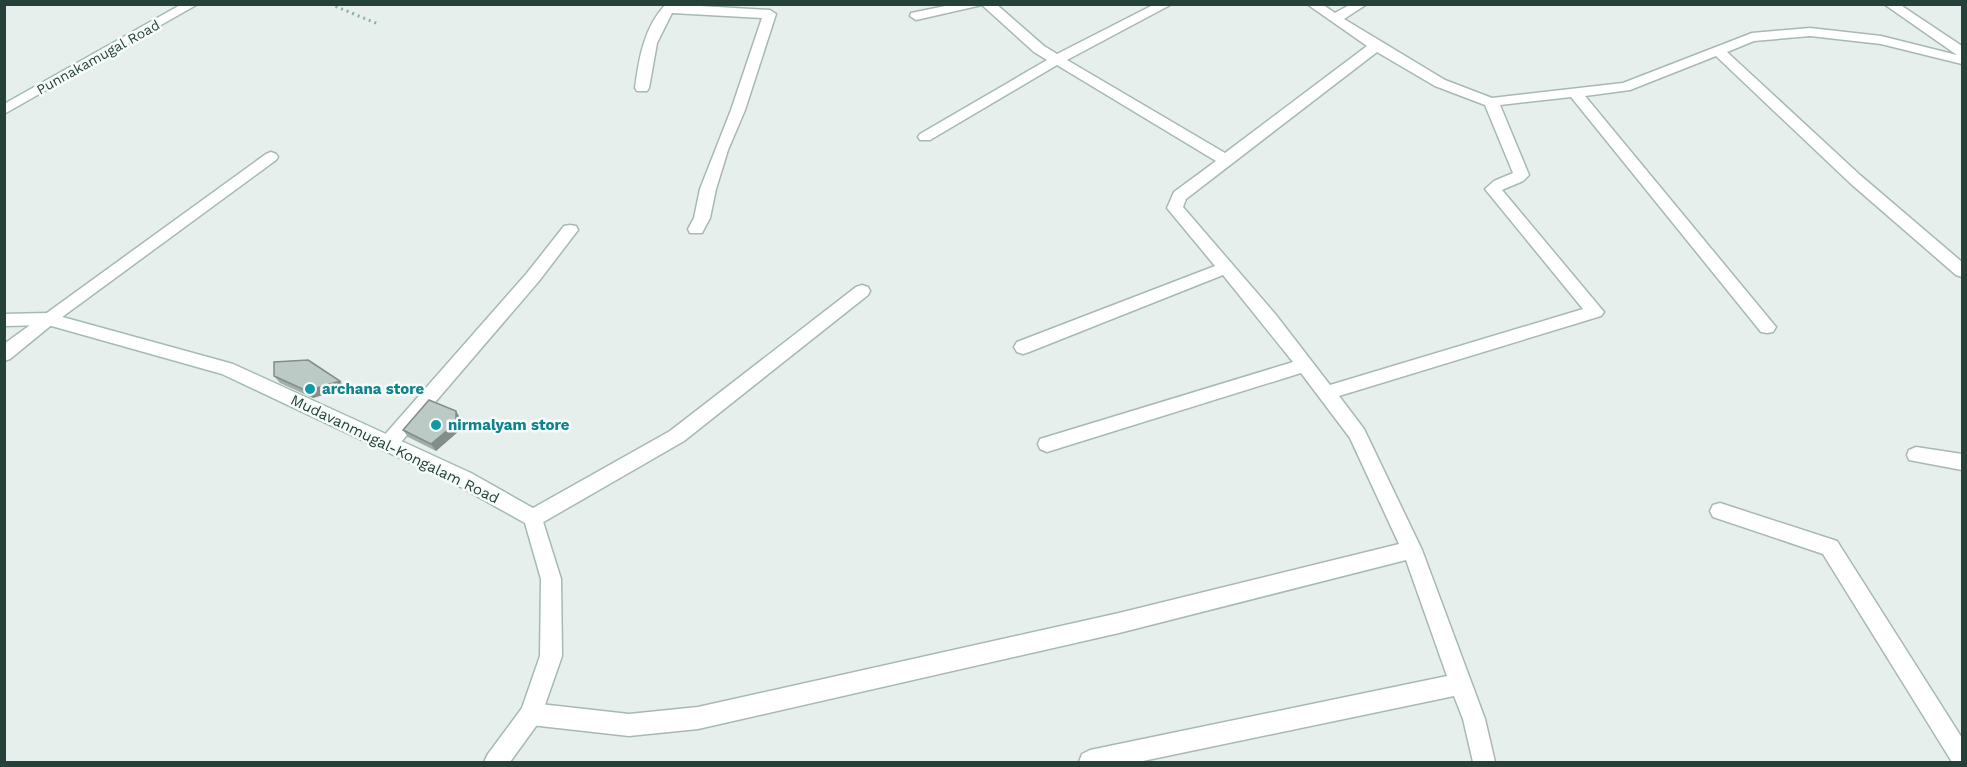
<svg xmlns="http://www.w3.org/2000/svg" width="1967" height="767" viewBox="0 0 1967 767" font-family="'Work Sans',sans-serif">
<rect width="100%" height="100%" fill="#e6efeb"/>
<g fill="none" stroke-linecap="round" stroke-linejoin="round">
<defs>
<path id="street" d="M666,4L770,10L776,14L745,110L728,150L716,189L710,218L702,233H690L688,229L694,218L700,189L731,110L762,18L672,13L657,43L649,88L647,91H637L635,88C639,58 644,27 666,4Z
M955,4H996L1044,46L1057,54L1155,4H1172L1067,60L1225,153L1367,46L1307,4H1322L1335,13L1351,4H1367L1344,19L1445,80L1492,98L1623,83L1752,33L1810,28L1881,36L1957,55L1884,4H1899L1962,46V64L1881,44L1810,36L1754,41L1727,52L1860,175L1962,262V277L1956,275L1850,183L1716,56L1630,90L1585,96L1776,327L1773,332L1767,333L1761,332L1571,97L1500,105L1529,175L1523,181L1502,190L1604,312L1601,316L1339,396L1364,429L1422,550L1485,719L1495,762H1473L1463,719L1454,696L1138,762H1079L1082,754L1090,750L1447,676L1406,560L1119,633L698,729L629,736L531,725L523,722L520,714L523,706L531,703L629,714L698,707L1119,613L1399,544L1350,438L1301,373L1047,452L1040,449L1038,444L1040,439L1293,362L1223,275L1029,352L1023,354L1017,352L1014,347L1017,342L1215,266L1167,208L1174,192L1216,161L1057,65L930,140H920L918,137L920,134L1047,60L1034,52L982,5L916,20L910,16L911,13ZM1377,52L1435,86L1485,105L1513,173L1494,181L1485,189L1583,309L1330,385L1276,315L1183,207L1186,199Z
M271,152L276,154L278,157L276,160L54,323L10,359L4,361V344L266,154Z
M570,225L576,226L578,230L539,281L395,449L388,452L381,449L379,444L381,439L527,273L564,226Z
M862,285L868,287L870,291L868,295L684,441L540,524L533,526L526,524L523,518L526,512L670,431L856,287Z
M1916,447L1962,454V470L1909,460L1907,455L1909,450Z
M1720,503L1837,541L1962,738V762H1952L1823,554L1713,517L1710,511L1713,505Z"/>
<path id="secondary" d="M182,4H198L4,114V104Z
M48,313L233,364L471,473L540,512L561,579L562,656L539,722L510,762H484L488,754L522,708L540,656L541,579L525,523L457,485L222,374L48,325L4,326V314Z"/>
</defs>
<use href="#street" stroke="#a8b8b2" stroke-width="3"/>
<use href="#secondary" stroke="#a4bbb3" stroke-width="3"/>
<path stroke="#86b3a5" stroke-width="3" stroke-dasharray="2 4" stroke-linecap="butt" d="M330,4L378,24"/>
<use href="#street" fill="#fff" fill-rule="evenodd"/>
<use href="#secondary" fill="#fff" fill-rule="evenodd"/>
</g>
<path fill="#a1aea9" d="M274,376L340,381L345,388L313,398L280,383Z
M456,411L460,418V430L436,451L408,437L403,430Z"/>
<path fill="#838d89" d="M340,381L345,388L313,398L307,391Z
M456,411L460,418V430L436,451L431,444Z"/>
<path fill="#bbcac4" stroke="#838d89" stroke-width="1.5" d="M308,360L340,381L307,391L274,376V362Z
M429,400L456,411V423L431,444L403,430Z"/>
<g fill="#0f9aa8" stroke="#f7fbf9" stroke-width="2">
<circle cx="310" cy="389" r="6"/>
<circle cx="436" cy="425" r="6"/>
</g>
<g text-anchor="middle" stroke-width="5" stroke-linejoin="round" paint-order="stroke">
<g font-size="14" fill="#24423a" stroke="#f7fbf9">
<text transform="translate(98 57) rotate(-29)" y="5">Punnakamugal Road</text>
</g>
<g font-size="15" font-weight="bold" fill="#0d838f" stroke="#f7fbf9" text-anchor="start">
<text x="322" y="394">archana store</text>
<text x="448" y="430">nirmalyam store</text>
</g>
<g font-size="15" fill="#24423a" stroke="#f7fbf9">
<text transform="translate(395 449) rotate(26)" y="5">Mudavanmugal-Kongalam Road</text>
</g>
</g>
<rect width="1967" height="767" fill="none" stroke="#24423a" stroke-width="12"/>
</svg>
